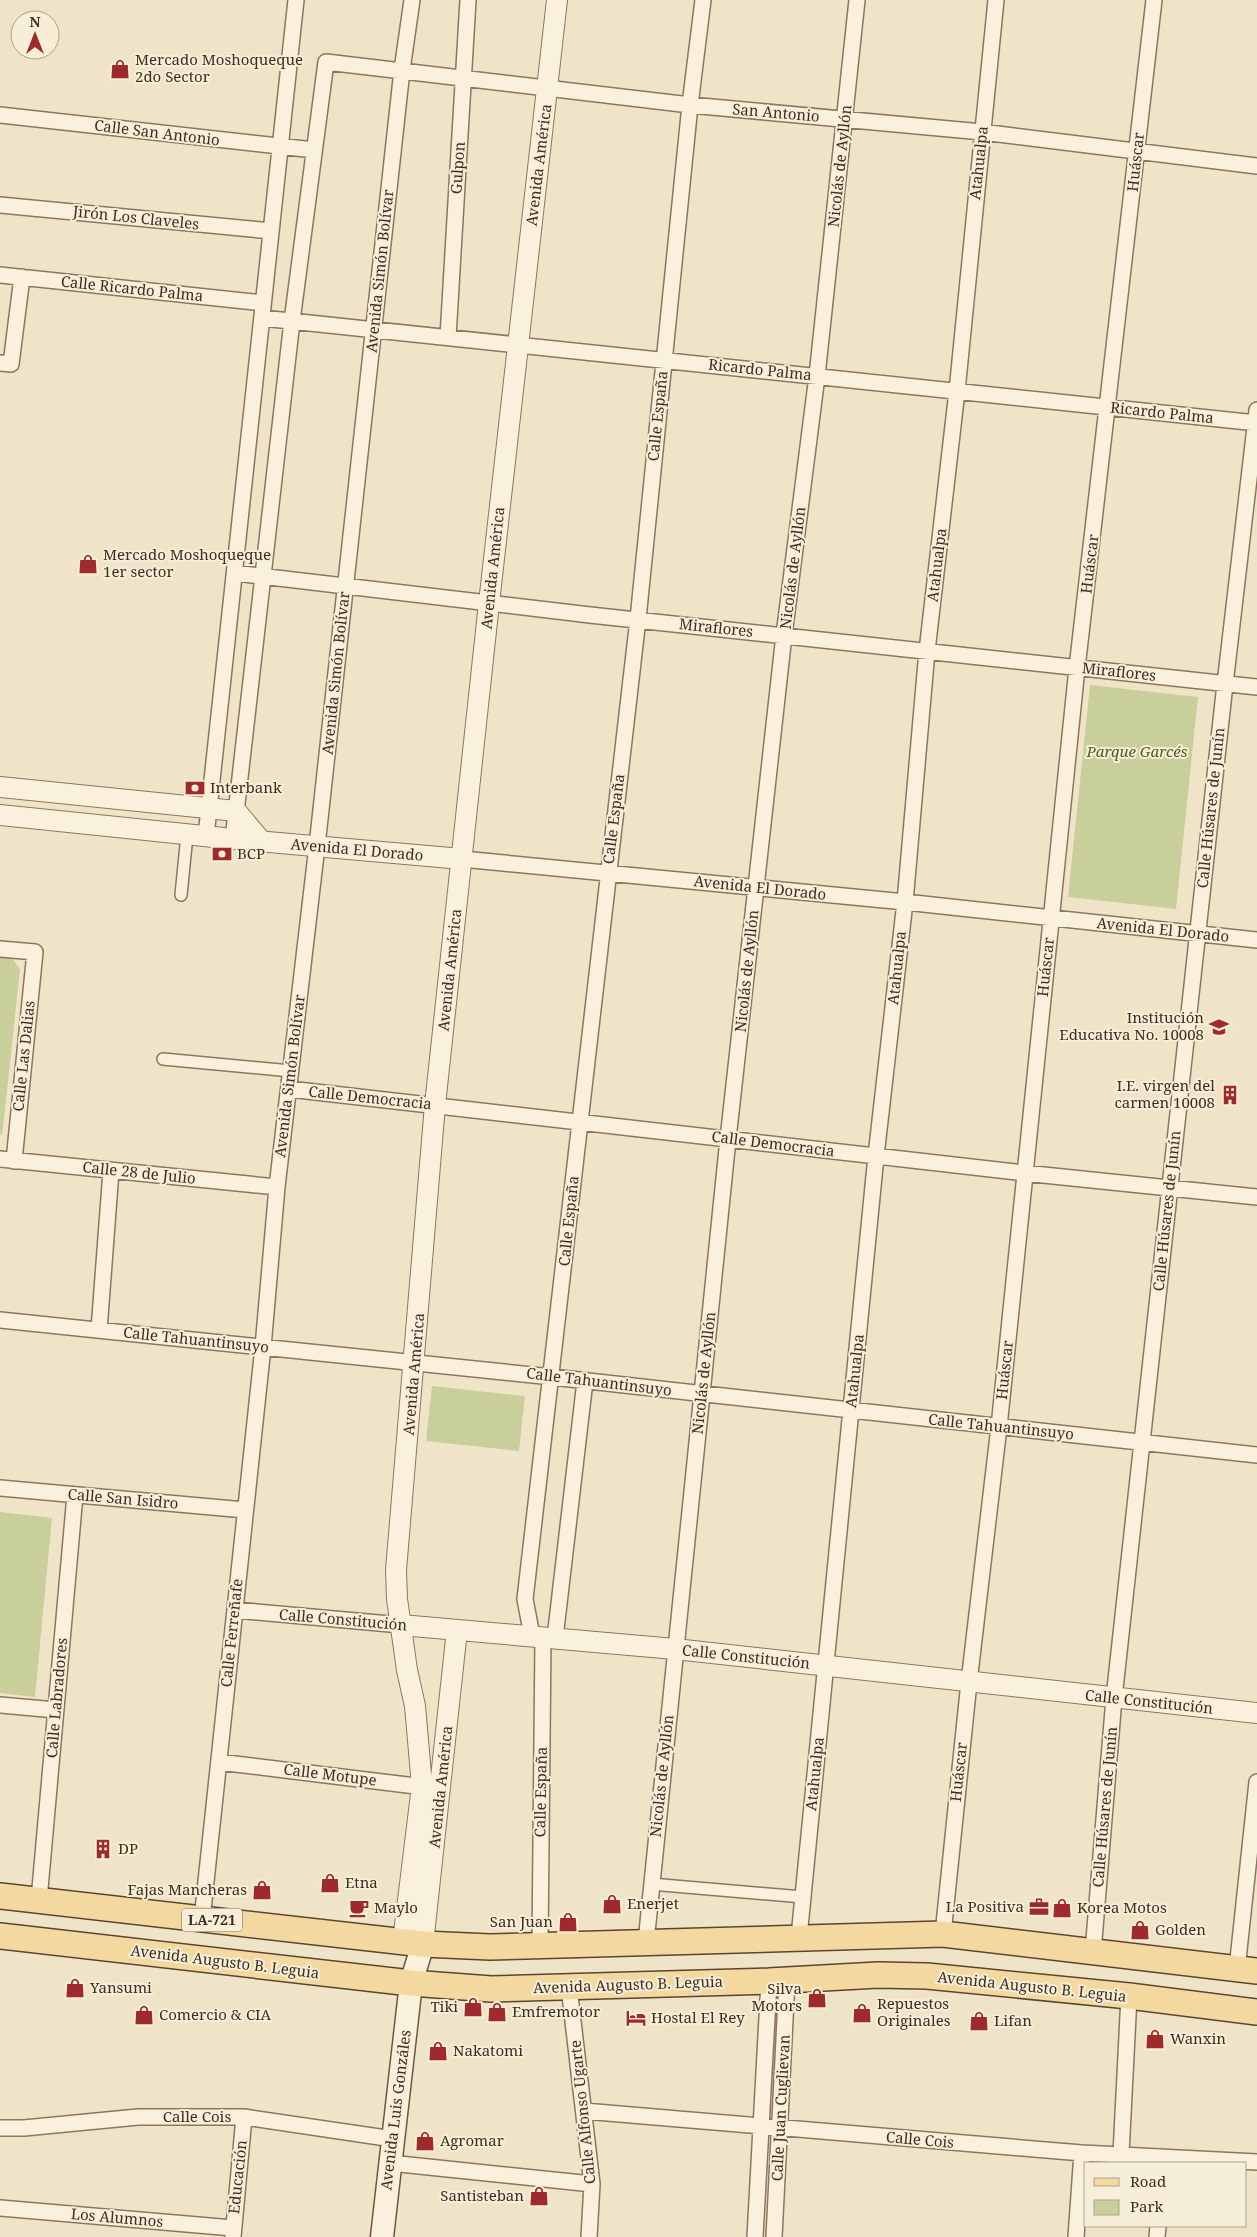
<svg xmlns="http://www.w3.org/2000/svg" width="1257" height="2237" viewBox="0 0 1257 2237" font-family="'Noto Serif',serif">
<rect width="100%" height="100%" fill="#f0e4c8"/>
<path fill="#c9cf9b" d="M1090,685L1198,697L1176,909L1068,897Z
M0,955L12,958L20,969L3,1128L2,1134L0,1135Z
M432,1386L525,1396L519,1451L426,1441Z
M0,1512L52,1518L35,1697L0,1693Z"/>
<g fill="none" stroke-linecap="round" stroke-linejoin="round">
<defs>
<path id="pedestrian" d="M181,895L187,835
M163,1059L291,1071
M651,1884L803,1897"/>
<path id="minor" d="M0,115L314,150
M0,205L271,231
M0,275L263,303
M262,318L1257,423
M448,337L468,0
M0,363L11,364L22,277
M235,573L590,615L1257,687
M206,836L296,0
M233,839L292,321L326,62L690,105L982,132L1257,166
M462,859L905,902L1257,940
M0,949L35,952L14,1161
M289,1089L1024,1173L1257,1197
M0,1159L277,1187
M0,1320L552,1377L1257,1455
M99,1330L111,1171
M0,1488L245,1510
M235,1610L401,1625
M532,1636L525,1599L638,619L690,105L703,0
M555,1638L585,1381
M0,1705L56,1710
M219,1762L432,1788
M39,1900L75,1495
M202,1919L263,1347L277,1187L317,846L402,70L412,0
M943,1934L969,1682L999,1427L1077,668L1154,0
M799,1937L876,1156L905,902L927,651L957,391L996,0
M646,1942L728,1139L784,635L817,376L857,0
M540,1946L543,1637
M1093,1952L1114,1698L1225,684L1257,410
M1237,1969L1257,1782
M569,1987L592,2184L589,2237
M584,2111L1082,2153L1257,2162
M0,2128H24L138,2117H244L393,2139
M1121,2154L1129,1996
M390,2163L592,2184
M0,2208L233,2228
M233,2237L244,2117
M755,2237L769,1981
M774,2237L787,1980
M1076,2237L1082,2153
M1157,2237L1158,2226"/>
<path id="tertiary" d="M0,787L236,811L262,842
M0,815L233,839L462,859
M401,1625L675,1649L1257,1713
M403,1941L422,1786L415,1706L407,1670L397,1599L396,1570L435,1105L489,603L557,0
M423,1944L457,1630"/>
<path id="secondary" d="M382,2237L411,1983L423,1944"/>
<path id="primary" d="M0,1896L423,1944L490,1947L943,1934L1257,1971
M0,1936L411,1983L491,1989L769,1981L878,1975L927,1976L1129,1996L1257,2012"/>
</defs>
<use href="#pedestrian" stroke="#8d765c" stroke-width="14"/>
<use href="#minor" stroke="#8d765c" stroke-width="18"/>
<use href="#tertiary" stroke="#8d765c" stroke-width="22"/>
<use href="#secondary" stroke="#6f573f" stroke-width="25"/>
<use href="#primary" stroke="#5b4430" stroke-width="28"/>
<use href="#pedestrian" stroke="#faf1dc" stroke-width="11"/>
<use href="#minor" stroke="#faf1dc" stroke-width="15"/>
<use href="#tertiary" stroke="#faf1dc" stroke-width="20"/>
<use href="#secondary" stroke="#faf1dc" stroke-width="22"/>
<use href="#primary" stroke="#f3d9a0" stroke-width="25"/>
</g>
<defs>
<symbol id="shop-bare" viewBox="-9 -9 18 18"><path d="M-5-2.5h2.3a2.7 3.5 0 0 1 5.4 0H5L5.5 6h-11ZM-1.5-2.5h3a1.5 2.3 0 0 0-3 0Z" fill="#9e2a2b" stroke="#f7eed8" stroke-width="2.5" paint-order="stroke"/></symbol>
<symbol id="bank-bare" viewBox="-9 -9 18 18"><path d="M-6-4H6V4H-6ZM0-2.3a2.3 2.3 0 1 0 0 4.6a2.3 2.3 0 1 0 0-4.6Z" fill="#9e2a2b" stroke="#f7eed8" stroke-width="2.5" paint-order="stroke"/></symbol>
<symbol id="school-bare" viewBox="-9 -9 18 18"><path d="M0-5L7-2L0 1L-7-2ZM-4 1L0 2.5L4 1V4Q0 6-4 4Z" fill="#9e2a2b" stroke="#f7eed8" stroke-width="2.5" paint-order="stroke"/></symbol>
<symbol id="building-bare" viewBox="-9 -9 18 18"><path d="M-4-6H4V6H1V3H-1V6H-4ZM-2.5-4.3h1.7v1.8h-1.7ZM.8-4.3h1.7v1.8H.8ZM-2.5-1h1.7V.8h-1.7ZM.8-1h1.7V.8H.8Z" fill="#9e2a2b" stroke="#f7eed8" stroke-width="2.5" paint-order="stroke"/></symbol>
<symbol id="office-bare" viewBox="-9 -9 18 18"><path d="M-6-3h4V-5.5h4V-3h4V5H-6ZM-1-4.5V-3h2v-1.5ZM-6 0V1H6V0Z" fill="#9e2a2b" stroke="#f7eed8" stroke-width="2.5" paint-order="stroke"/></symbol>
<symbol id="cafe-bare" viewBox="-9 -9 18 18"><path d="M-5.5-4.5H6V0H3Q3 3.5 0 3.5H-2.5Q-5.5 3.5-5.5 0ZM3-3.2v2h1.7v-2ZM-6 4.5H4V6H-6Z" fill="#9e2a2b" stroke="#f7eed8" stroke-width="2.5" paint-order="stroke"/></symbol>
<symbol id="hotel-bare" viewBox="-9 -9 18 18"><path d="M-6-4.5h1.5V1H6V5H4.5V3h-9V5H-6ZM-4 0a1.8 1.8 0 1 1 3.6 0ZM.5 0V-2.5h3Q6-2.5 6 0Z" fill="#9e2a2b" stroke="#f7eed8" stroke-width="2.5" paint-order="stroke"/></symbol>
</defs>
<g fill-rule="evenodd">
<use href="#shop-bare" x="106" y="55" width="28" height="28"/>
<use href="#shop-bare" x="74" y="550" width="28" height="28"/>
<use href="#bank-bare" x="181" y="774" width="28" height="28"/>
<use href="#bank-bare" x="208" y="840" width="28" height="28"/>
<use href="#school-bare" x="1205" y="1013" width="28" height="28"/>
<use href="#building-bare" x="1216" y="1081" width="28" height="28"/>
<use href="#building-bare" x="89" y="1835" width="28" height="28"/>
<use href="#shop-bare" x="316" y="1869" width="28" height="28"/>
<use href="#shop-bare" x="248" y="1876" width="28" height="28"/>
<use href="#shop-bare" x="598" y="1890" width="28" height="28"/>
<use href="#office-bare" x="1025" y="1893" width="28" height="28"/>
<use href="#cafe-bare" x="345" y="1894" width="28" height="28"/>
<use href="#shop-bare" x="1048" y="1894" width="28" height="28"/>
<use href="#shop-bare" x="554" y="1908" width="28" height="28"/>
<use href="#shop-bare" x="1126" y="1916" width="28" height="28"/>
<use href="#shop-bare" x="61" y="1974" width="28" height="28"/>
<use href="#shop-bare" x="803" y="1984" width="28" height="28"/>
<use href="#shop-bare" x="459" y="1993" width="28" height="28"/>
<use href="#shop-bare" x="483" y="1998" width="28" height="28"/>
<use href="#shop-bare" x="848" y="1999" width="28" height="28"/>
<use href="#shop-bare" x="130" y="2001" width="28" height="28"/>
<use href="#hotel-bare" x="622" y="2004" width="28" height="28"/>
<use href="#shop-bare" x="965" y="2007" width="28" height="28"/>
<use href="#shop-bare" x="1141" y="2025" width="28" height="28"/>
<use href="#shop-bare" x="424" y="2037" width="28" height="28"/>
<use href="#shop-bare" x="411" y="2127" width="28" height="28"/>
<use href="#shop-bare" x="525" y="2182" width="28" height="28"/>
</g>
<g text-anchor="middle" stroke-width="4" stroke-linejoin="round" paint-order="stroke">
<rect fill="#f7eed8" stroke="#756857" stroke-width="1" x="182" y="1908.5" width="60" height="23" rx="4"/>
<g font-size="14" font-weight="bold" fill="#3d2e20">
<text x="212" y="1925">LA-721</text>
</g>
<g font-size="15" fill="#3d2e20" stroke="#f7eed8" text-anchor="start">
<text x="135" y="65">Mercado Moshoqueque<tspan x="135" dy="17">2do Sector</tspan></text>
<text x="103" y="560">Mercado Moshoqueque<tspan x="103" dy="17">1er sector</tspan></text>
<text x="210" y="793">Interbank</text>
<text x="237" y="859">BCP</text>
<text x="1204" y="1023" text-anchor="end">Institución<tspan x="1204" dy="17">Educativa No. 10008</tspan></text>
<text x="1215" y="1091" text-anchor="end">I.E. virgen del<tspan x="1215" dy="17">carmen 10008</tspan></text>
<text x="118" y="1854">DP</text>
<text x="345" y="1888">Etna</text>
<text x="247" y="1895" text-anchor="end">Fajas Mancheras</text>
<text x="627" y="1909">Enerjet</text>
<text x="1024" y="1912" text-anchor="end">La Positiva</text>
<text x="374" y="1913">Maylo</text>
<text x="1077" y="1913">Korea Motos</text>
<text x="553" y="1927" text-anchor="end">San Juan</text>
<text x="1155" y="1935">Golden</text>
<text x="90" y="1993">Yansumi</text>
<text x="802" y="1994" text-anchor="end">Silva<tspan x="802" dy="17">Motors</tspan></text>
<text x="877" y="2009">Repuestos<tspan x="877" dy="17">Originales</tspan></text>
<text x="458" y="2012" text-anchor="end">Tiki</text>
<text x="512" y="2017">Emfremotor</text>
<text x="159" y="2020">Comercio &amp; CIA</text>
<text x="651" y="2023">Hostal El Rey</text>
<text x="994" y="2026">Lifan</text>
<text x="1170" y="2044">Wanxin</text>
<text x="453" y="2056">Nakatomi</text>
<text x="440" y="2146">Agromar</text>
<text x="524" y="2201" text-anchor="end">Santisteban</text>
</g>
<g font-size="15" fill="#3d2e20" stroke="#f7eed8">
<text transform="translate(776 113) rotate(5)" y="5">San Antonio</text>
<text transform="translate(157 133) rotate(7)" y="5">Calle San Antonio</text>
<text transform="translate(1136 162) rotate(-84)" y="5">Huáscar</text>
<text transform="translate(979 163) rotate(-84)" y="5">Atahualpa</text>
<text transform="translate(539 165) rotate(-83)" y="5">Avenida América</text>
<text transform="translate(840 166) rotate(-84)" y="5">Nicolás de Ayllón</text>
<text transform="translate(458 168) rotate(-86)" y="5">Gulpon</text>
<text transform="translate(136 218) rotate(6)" y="5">Jirón Los Claveles</text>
<text transform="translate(380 271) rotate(-84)" y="5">Avenida Simón Bolívar</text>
<text transform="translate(132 289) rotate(6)" y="5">Calle Ricardo Palma</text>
<text transform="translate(760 370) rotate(6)" y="5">Ricardo Palma</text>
<text transform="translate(1162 413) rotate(6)" y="5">Ricardo Palma</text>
<text transform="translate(658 416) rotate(-84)" y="5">Calle España</text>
<text transform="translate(1090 564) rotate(-83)" y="5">Huáscar</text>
<text transform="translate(937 565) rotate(-83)" y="5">Atahualpa</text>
<text transform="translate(493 568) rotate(-84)" y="5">Avenida América</text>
<text transform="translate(793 568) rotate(-83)" y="5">Nicolás de Ayllón</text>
<text transform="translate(716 628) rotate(6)" y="5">Miraflores</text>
<text transform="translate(1119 672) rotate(6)" y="5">Miraflores</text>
<text transform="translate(336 673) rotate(-84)" y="5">Avenida Simón Bolívar</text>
<text transform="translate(1211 808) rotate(-84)" y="5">Calle Húsares de Junín</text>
<text transform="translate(614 819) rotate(-83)" y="5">Calle España</text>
<text transform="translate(357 850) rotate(5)" y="5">Avenida El Dorado</text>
<text transform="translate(760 888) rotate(6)" y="5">Avenida El Dorado</text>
<text transform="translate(1163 930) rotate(6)" y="5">Avenida El Dorado</text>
<text transform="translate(1046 967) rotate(-84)" y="5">Huáscar</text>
<text transform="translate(897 968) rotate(-84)" y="5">Atahualpa</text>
<text transform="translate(450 970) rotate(-84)" y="5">Avenida América</text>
<text transform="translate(747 971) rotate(-84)" y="5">Nicolás de Ayllón</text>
<text transform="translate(24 1056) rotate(-84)" y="5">Calle Las Dalias</text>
<text transform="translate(290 1076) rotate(-83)" y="5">Avenida Simón Bolívar</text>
<text transform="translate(370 1098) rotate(6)" y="5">Calle Democracia</text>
<text transform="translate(773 1144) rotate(7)" y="5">Calle Democracia</text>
<text transform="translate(139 1173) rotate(6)" y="5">Calle 28 de Julio</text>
<text transform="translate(1167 1211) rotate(-84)" y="5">Calle Húsares de Junín</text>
<text transform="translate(569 1221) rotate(-84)" y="5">Calle España</text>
<text transform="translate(196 1340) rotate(6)" y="5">Calle Tahuantinsuyo</text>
<text transform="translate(1005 1370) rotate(-84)" y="5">Huáscar</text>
<text transform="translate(855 1371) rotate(-84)" y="5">Atahualpa</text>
<text transform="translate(704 1373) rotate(-84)" y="5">Nicolás de Ayllón</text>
<text transform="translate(414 1374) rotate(-85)" y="5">Avenida América</text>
<text transform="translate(599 1382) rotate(7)" y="5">Calle Tahuantinsuyo</text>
<text transform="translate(1001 1427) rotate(6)" y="5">Calle Tahuantinsuyo</text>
<text transform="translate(123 1499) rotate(5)" y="5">Calle San Isidro</text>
<text transform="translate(343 1620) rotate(5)" y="5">Calle Constitución</text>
<text transform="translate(232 1633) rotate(-84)" y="5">Calle Ferreñafe</text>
<text transform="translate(746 1657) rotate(6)" y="5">Calle Constitución</text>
<text transform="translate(57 1698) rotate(-85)" y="5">Calle Labradores</text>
<text transform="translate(1149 1702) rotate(6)" y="5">Calle Constitución</text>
<text transform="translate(959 1772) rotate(-84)" y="5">Huáscar</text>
<text transform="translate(815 1774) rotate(-84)" y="5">Atahualpa</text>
<text transform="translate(330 1775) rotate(7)" y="5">Calle Motupe</text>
<text transform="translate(662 1776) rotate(-84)" y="5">Nicolás de Ayllón</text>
<text transform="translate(441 1787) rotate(-84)" y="5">Avenida América</text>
<text transform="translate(541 1792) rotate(-89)" y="5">Calle España</text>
<text transform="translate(1105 1807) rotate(-85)" y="5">Calle Húsares de Junín</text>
<text transform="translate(225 1962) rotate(7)" y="5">Avenida Augusto B. Leguia</text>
<text transform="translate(628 1985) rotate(-2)" y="5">Avenida Augusto B. Leguia</text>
<text transform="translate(1032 1987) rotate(6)" y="5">Avenida Augusto B. Leguia</text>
<text transform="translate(781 2108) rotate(-87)" y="5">Calle Juan Cuglievan</text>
<text transform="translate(396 2110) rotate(-83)" y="5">Avenida Luis Gonzáles</text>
<text transform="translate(583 2112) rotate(-96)" y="5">Calle Alfonso Ugarte</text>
<text x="197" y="2122">Calle Cois</text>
<text transform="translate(920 2140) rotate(5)" y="5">Calle Cois</text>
<text transform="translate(238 2177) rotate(-84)" y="5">Educación</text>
<text transform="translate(117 2218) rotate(5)" y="5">Los Alumnos</text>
</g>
<g font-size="15" font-style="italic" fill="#4d5a26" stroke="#f7eed8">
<text x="1137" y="757">Parque Garcés</text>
</g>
</g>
<rect x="1084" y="2162" width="162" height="65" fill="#f7eed8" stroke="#ada18e"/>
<rect x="1094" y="2178" width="25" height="8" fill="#f3d9a0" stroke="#ada18e"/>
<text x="1130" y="2187" font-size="15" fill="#3d2e20">Road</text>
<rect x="1094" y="2200" width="25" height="15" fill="#c9cf9b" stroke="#ada18e"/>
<text x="1130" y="2212" font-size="15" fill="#3d2e20">Park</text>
<g transform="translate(35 35)"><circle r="24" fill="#f7eed8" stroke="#ada18e"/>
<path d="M0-4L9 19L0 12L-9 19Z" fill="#9e2a2b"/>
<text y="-8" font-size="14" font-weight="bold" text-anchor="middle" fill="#3d2e20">N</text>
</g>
</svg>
